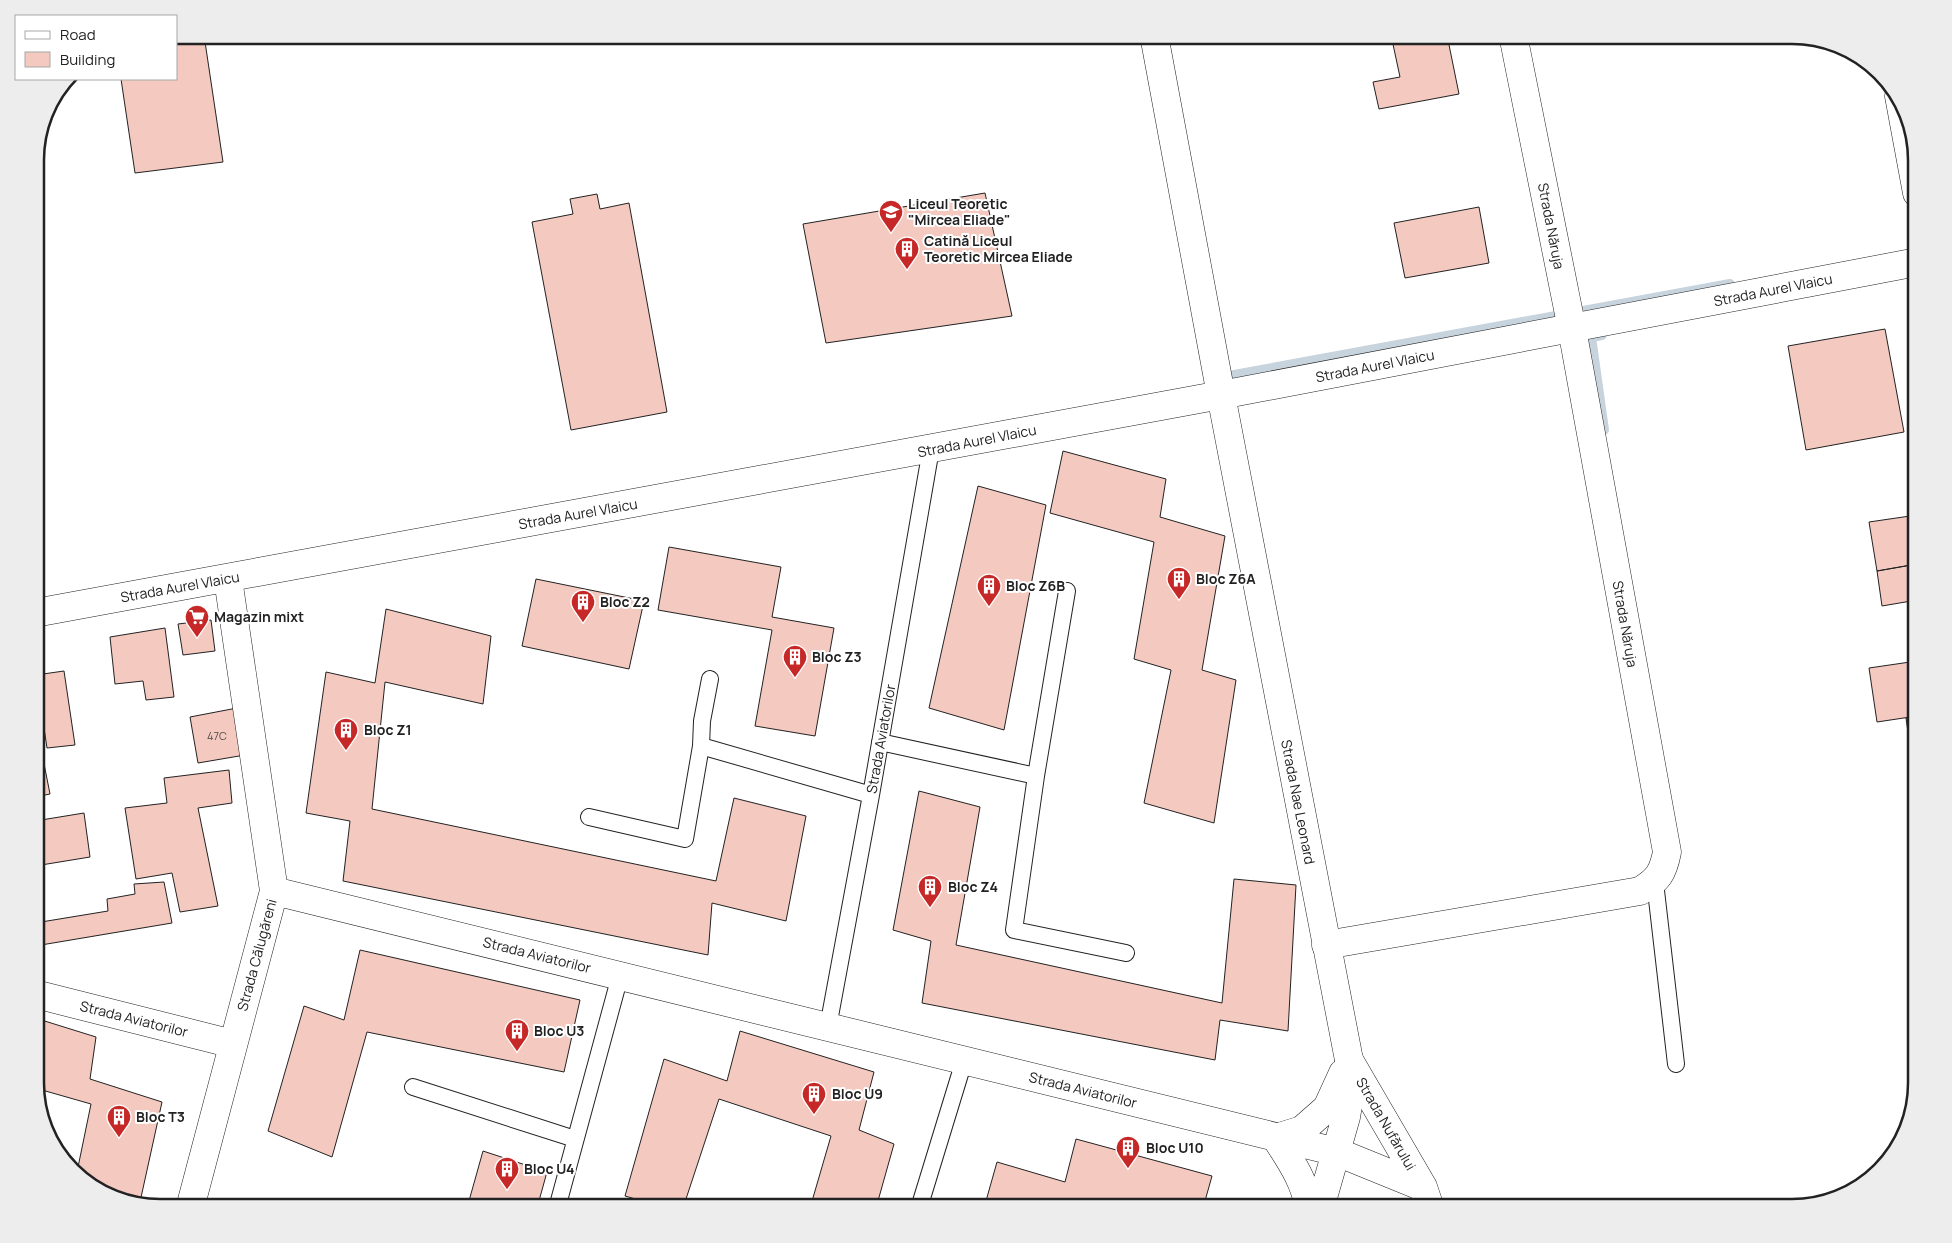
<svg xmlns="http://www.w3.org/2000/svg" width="1952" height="1243" viewBox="0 0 1952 1243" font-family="Manrope,sans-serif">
<rect width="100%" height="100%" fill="#fff"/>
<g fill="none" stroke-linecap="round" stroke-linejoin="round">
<path stroke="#c7d3dd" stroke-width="10" d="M1602,335L1591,337L1604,430
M1218,378L1730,284"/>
</g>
<path fill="#f3c9c0" stroke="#222" d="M176,35H204L223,162L135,173L121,79H176Z
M1391,35H1447L1459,94L1379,109L1373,82L1400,77Z
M1781,35H1793L1806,39L1782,43Z
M985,193L1012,316L826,343L803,224Z
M597,194L600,209L629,203L667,412L571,430L532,222L573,214L570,199Z
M1479,207L1489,263L1405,278L1394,223Z
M1885,329L1904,432L1806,450L1788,346Z
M1063,451L1166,479L1160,517L1225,536L1202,670L1236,680L1214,823L1144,803L1171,670L1134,659L1154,542L1050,513Z
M978,486L1046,505L1004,730L929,708Z
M1917,515V564L1877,571L1869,522Z
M669,547L781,567L772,617L834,628L815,736L755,726L772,630L658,610Z
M1917,564V600L1882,606L1877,571Z
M536,579L644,601L629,669L522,646Z
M386,609L491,636L483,704L385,682L372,809L716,881L734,798L806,816L786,921L712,903L708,955L343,881L350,821L306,813L326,672L375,683Z
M211,620L215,651L183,655L178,624Z
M165,628L174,697L146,700L143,681L115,684L110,637Z
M1917,661V716L1877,722L1869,668Z
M64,671L75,745L47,748L36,675Z
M237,708L245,755L198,763L190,717Z
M1917,716V753L1911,754L1906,718Z
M35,718L50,794L35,797Z
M229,770L232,803L198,808L218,906L180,912L172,873L136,879L125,808L167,803L164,778Z
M919,791L980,807L956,945L1222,1003L1234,879L1296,885L1288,1031L1220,1020L1215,1060L922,1003L931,941L893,930Z
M84,813L90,857L35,866V821Z
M164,882L172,923L35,946V923L108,911L107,899L135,894L134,884Z
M360,950L580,1000L564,1072L367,1032L332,1157L268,1131L304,1006L344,1020Z
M35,1018L96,1037L90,1079L162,1102L140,1202L90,1187L77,1172L91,1104L35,1088Z
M740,1031L874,1072L859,1130L894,1144L876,1208H810L831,1136L719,1099L683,1208H667L625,1196L664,1059L727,1081Z
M1076,1139L1212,1176L1203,1208H984L997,1162L1065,1182Z
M483,1151L547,1172L537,1208H467Z"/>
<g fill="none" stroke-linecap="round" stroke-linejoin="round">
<defs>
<path id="service" d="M880,742L1036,776L1067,591
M701,746L702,721L710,679
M1036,776L1014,930L1126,953
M589,817L685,839L701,746L871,795
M1655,882L1676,1064
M828,1027L871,795L931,449
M413,1087L575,1139
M557,1208L620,976
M919,1208L964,1061"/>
<path id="minor" d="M1154,35L1221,395
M1899,96L1917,193
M274,891L1337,1152L1423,1187
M1326,945L1640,891C1658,880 1663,873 1667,852L1572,329L1513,35
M35,994L233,1044
M1349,1060L1423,1187L1430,1208
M190,1208L274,891L228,579"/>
<path id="tertiary" d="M1221,395L1349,1060L1350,1093L1346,1117L1320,1208
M1309,1208C1305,1181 1290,1160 1276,1138L1302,1130L1327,1108L1343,1073"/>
<path id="secondary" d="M35,613L1221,395L1917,262"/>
</defs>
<use href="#service" stroke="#222" stroke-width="18"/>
<use href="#minor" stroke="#222" stroke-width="29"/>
<use href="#tertiary" stroke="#222" stroke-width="29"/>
<use href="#secondary" stroke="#222" stroke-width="29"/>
<use href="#service" stroke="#fff" stroke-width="16"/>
<use href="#minor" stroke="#fff" stroke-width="28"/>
<use href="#tertiary" stroke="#fff" stroke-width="28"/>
<use href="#secondary" stroke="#fff" stroke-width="28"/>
</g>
<defs>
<symbol id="university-pin" viewBox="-11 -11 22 30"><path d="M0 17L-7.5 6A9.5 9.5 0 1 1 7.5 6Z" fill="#c62828" stroke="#fff"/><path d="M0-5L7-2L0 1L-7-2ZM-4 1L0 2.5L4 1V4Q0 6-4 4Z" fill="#fff"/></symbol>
<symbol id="building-pin" viewBox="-11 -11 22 30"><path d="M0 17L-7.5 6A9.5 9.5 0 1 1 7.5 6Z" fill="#c62828" stroke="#fff"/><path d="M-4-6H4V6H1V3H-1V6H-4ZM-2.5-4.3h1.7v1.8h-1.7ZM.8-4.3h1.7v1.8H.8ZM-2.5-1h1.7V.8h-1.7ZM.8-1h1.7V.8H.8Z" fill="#fff"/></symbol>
<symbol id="supermarket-pin" viewBox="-11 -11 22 30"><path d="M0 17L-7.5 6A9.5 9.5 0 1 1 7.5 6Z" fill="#c62828" stroke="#fff"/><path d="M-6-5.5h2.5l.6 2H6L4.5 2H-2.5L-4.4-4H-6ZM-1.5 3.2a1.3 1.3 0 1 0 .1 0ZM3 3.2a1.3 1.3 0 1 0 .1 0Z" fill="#fff"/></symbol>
</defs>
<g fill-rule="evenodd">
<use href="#university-pin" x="877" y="198" width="28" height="38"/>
<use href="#building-pin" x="893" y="235" width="28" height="38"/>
<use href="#building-pin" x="1165" y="565" width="28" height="38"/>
<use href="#building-pin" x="975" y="572" width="28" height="38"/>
<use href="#building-pin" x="569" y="588" width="28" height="38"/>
<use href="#supermarket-pin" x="183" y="603" width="28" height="38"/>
<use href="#building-pin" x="781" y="643" width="28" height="38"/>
<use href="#building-pin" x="332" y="716" width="28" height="38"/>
<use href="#building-pin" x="916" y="873" width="28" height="38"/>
<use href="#building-pin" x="503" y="1017" width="28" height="38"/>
<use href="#building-pin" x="800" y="1080" width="28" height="38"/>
<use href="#building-pin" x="105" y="1103" width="28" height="38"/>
<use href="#building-pin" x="1114" y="1134" width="28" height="38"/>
<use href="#building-pin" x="493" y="1155" width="28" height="38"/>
</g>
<g text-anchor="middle" stroke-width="4" stroke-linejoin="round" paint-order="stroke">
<g font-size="11" fill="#564c4a">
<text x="217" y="740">47C</text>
</g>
<g font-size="14" font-weight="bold" fill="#222" stroke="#fff" text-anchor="start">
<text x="908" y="209">Liceul Teoretic<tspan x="908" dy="16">"Mircea Eliade"</tspan></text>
<text x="924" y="246">Catină Liceul<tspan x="924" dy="16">Teoretic Mircea Eliade</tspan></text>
<text x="1196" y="584">Bloc Z6A</text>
<text x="1006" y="591">Bloc Z6B</text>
<text x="600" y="607">Bloc Z2</text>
<text x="214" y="622">Magazin mixt</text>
<text x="812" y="662">Bloc Z3</text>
<text x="364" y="735">Bloc Z1</text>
<text x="948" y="892">Bloc Z4</text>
<text x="534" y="1036">Bloc U3</text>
<text x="832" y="1099">Bloc U9</text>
<text x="136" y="1122">Bloc T3</text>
<text x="1146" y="1153">Bloc U10</text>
<text x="524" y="1174">Bloc U4</text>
</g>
<g font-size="14" fill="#222" stroke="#fff">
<text transform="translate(1551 226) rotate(79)" y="5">Strada Năruja</text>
<text transform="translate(1773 290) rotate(-11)" y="5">Strada Aurel Vlaicu</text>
<text transform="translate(1375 366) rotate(-11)" y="5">Strada Aurel Vlaicu</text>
<text transform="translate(977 441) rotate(-11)" y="5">Strada Aurel Vlaicu</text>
<text transform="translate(578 514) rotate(-10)" y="5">Strada Aurel Vlaicu</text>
<text transform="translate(180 587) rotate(-10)" y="5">Strada Aurel Vlaicu</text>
<text transform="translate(1625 624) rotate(80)" y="5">Strada Năruja</text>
<text transform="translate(881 739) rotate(-80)" y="5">Strada Aviatorilor</text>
<text transform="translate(1298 802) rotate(79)" y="5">Strada Nae Leonard</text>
<text transform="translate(257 955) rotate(-75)" y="5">Strada Călugăreni</text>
<text transform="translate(537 955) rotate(14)" y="5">Strada Aviatorilor</text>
<text transform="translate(134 1019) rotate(14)" y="5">Strada Aviatorilor</text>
<text transform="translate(1083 1090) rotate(14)" y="5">Strada Aviatorilor</text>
<text transform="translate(1386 1124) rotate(60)" y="5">Strada Nufărului</text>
</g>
</g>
<path d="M0 0H1952V1243H0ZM160 44H1792A116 116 0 0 1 1908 160V1083A116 116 0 0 1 1792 1199H160A116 116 0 0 1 44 1083V160A116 116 0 0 1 160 44Z" fill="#ededed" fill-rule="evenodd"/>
<path fill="none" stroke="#222" stroke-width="2.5" d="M160 44H1792A116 116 0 0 1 1908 160V1083A116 116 0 0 1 1792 1199H160A116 116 0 0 1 44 1083V160A116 116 0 0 1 160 44Z"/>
<rect x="15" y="15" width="162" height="65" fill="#ffffff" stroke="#a7a7a7"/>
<rect x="25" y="31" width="25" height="8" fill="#ffffff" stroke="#a7a7a7"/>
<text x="60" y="40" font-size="15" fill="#222222">Road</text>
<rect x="25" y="52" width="25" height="15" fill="#f3c9c0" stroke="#a7a7a7"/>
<text x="60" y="65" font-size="15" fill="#222222">Building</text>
</svg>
